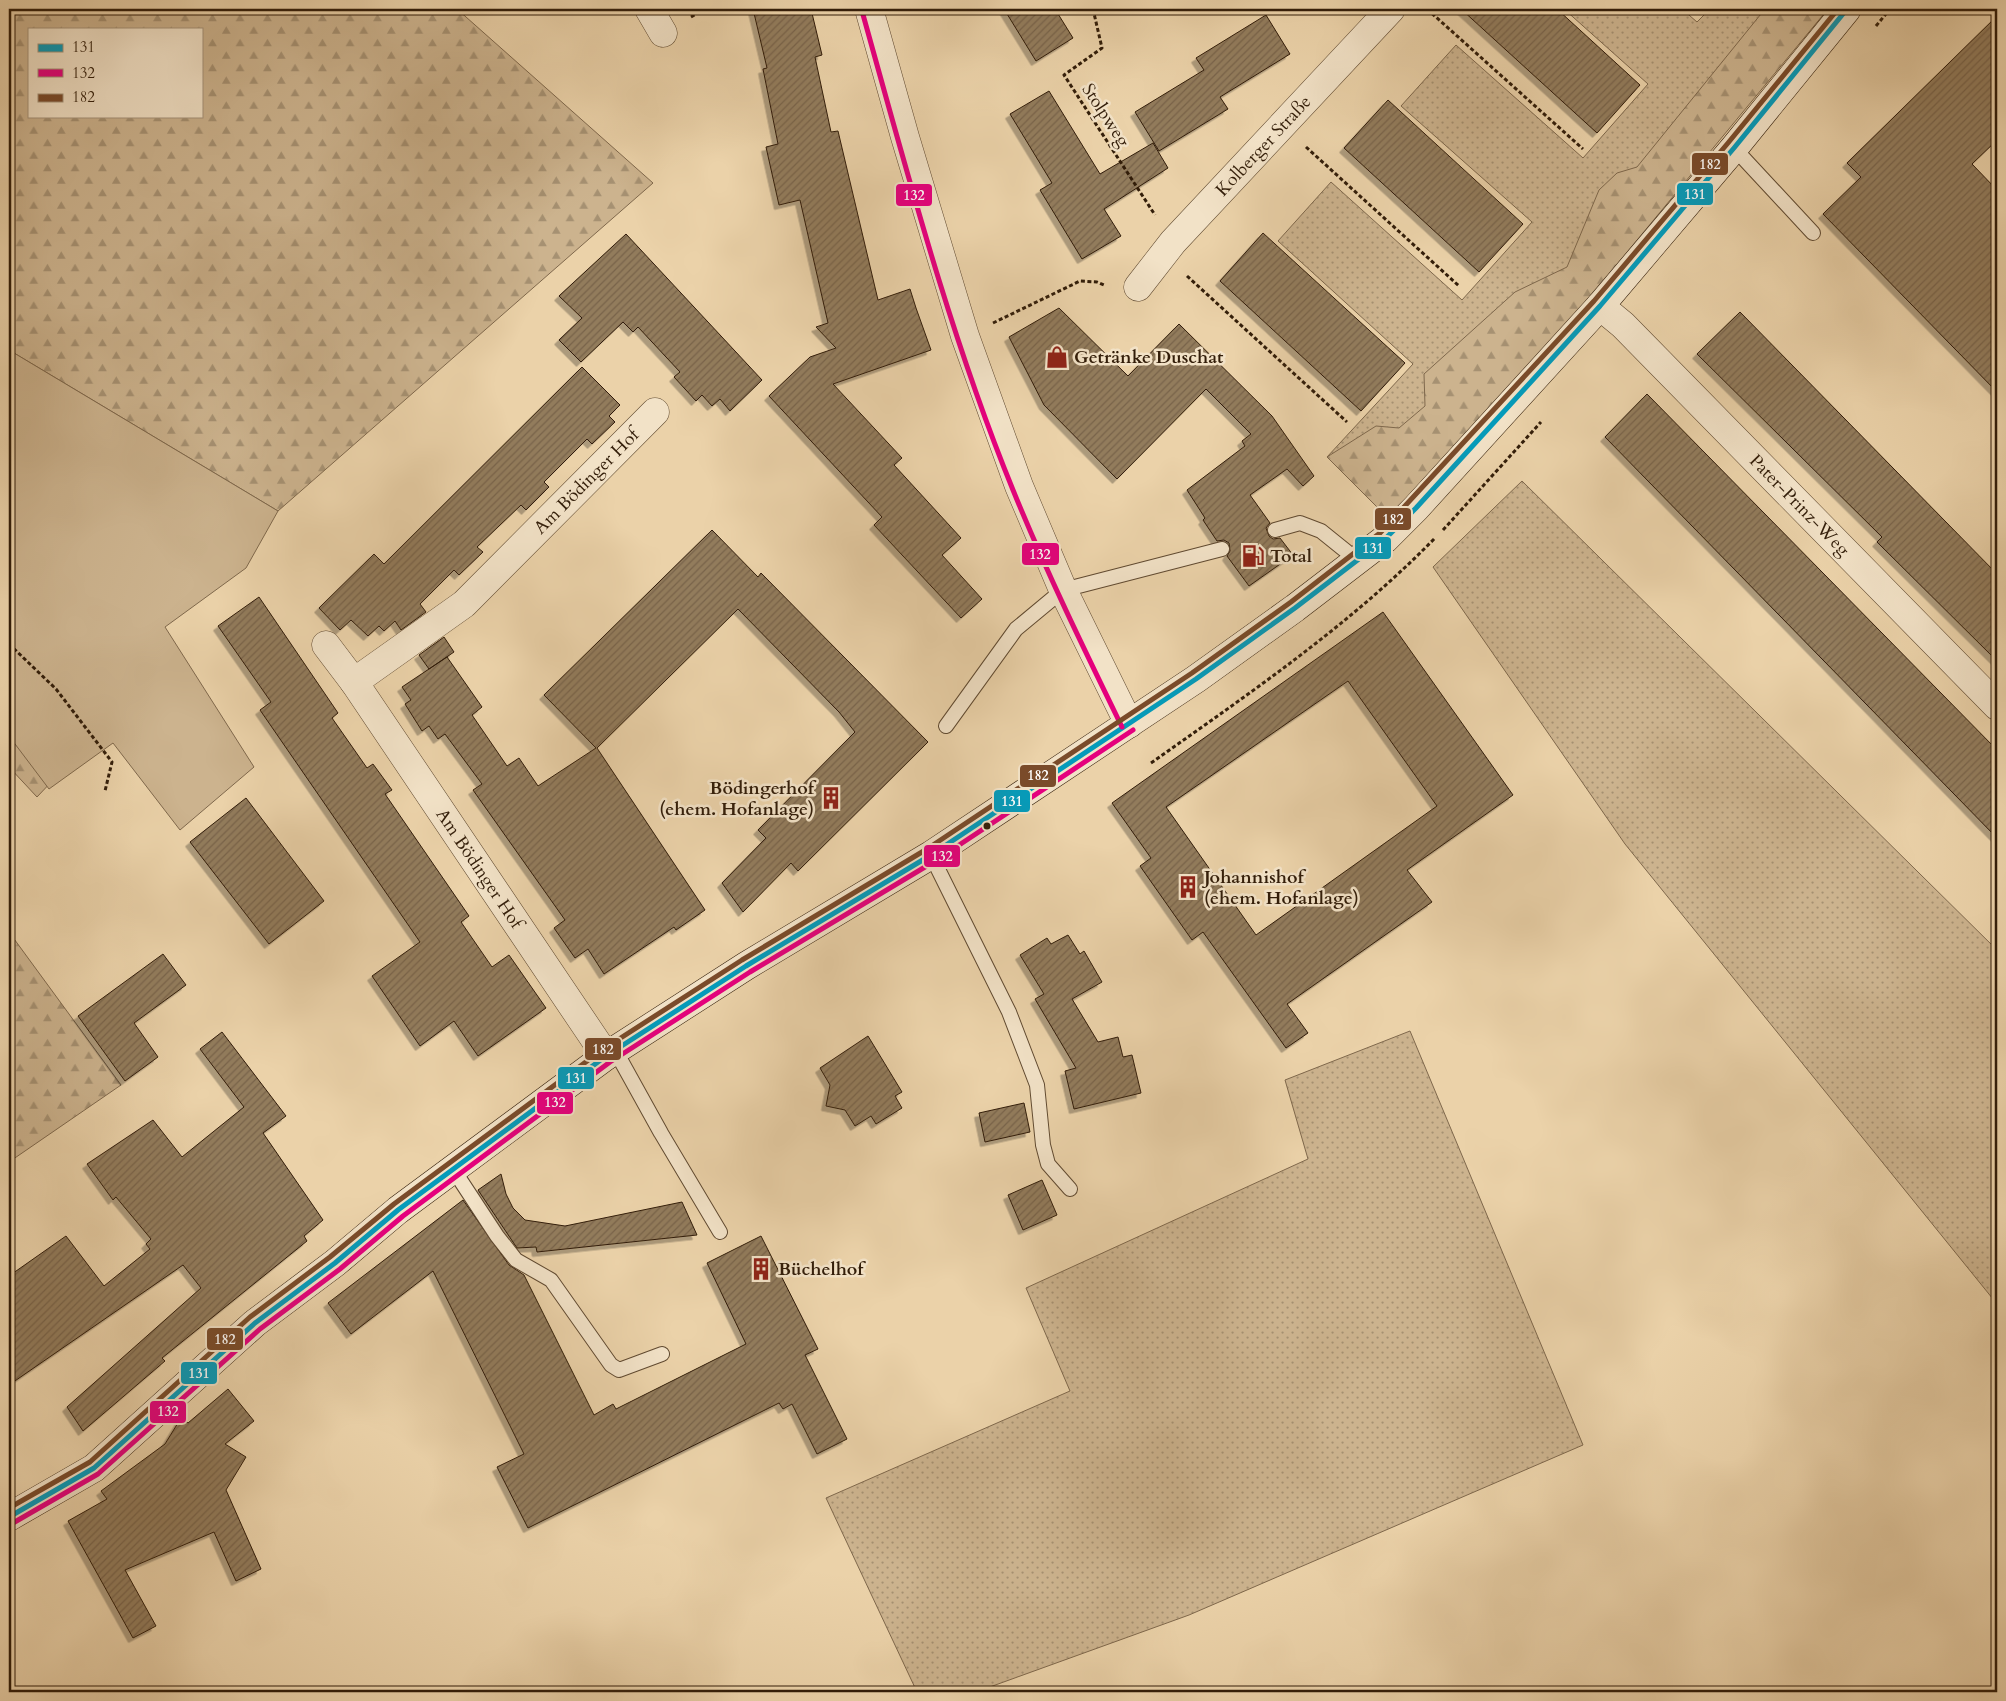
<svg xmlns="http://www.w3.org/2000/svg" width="2006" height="1701" viewBox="0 0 2006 1701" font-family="Cardo,serif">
<defs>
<pattern id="grass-dots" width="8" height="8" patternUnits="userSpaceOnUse" patternTransform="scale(1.25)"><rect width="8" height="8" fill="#ccb38e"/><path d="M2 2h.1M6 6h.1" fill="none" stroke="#a69172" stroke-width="1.8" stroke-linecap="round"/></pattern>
<pattern id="forest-firs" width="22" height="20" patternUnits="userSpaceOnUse" patternTransform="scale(1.25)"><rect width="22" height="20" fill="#ccb38e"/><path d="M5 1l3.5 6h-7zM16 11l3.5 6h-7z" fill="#a69172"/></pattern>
<pattern id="building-hatch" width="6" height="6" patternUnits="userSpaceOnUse" patternTransform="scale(1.25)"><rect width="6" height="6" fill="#927b5c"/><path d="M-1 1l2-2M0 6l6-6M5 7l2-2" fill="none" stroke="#78644a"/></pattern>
<filter id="shadow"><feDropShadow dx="-4.5" dy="4.5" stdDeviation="0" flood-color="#0004"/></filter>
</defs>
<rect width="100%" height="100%" fill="#ebd2a9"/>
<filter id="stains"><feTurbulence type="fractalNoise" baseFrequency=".004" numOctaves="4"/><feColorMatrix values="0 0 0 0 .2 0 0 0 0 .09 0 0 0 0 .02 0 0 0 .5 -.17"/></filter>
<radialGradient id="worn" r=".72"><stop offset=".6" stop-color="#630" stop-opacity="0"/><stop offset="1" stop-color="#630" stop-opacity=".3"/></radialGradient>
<path fill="url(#grass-dots)" stroke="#7f684c" d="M1564,9H1682L1697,22L1710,9H1828L1390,520L1327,457L1413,364L1278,241L1331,182L1462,300L1532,222L1401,106L1456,45L1583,158L1648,84Z
M1522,481L1997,950V1304L1625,844L1433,567Z
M1410,1031L1583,1445L1189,1615L976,1692H917L826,1498L1070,1391L1026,1288L1308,1159L1285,1080Z"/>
<path fill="url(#forest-firs)" stroke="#7f684c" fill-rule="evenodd" d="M9,9H457L653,183L278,511L9,350ZM29,29H201V116H29Z
M1765,9H1828L1590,297L1390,520L1327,457L1376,426L1399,428L1425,406L1424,374L1515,292L1567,267L1599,190L1617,173L1637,167Z
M9,678L72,760L37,797L9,767Z
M9,932L121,1085L9,1162Z"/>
<path fill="#ccb38e" stroke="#7f684c" d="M9,350L278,511L246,568L165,627L254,767L180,830L113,743L49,789L9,736Z"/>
<path fill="url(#building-hatch)" stroke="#321d09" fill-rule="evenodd" filter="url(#shadow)" d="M753,9H811L822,55L815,57L831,132L838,131L878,300L910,289L916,308L931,350L833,384L902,458L894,465L961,538L942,555L982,599L961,618L874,525L882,517L769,396L810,357L836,348L816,327L828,323L800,200L779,205L766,147L778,144L763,69L767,68Z
M1004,9H1055L1073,38L1036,61Z
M1461,9H1557L1640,85L1597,133Z
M1266,15L1290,54L1220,97L1228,109L1159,151L1135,112L1204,70L1196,58Z
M1997,16V140L1972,164L1997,190V392L1823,214L1861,177L1847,163Z
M1049,91L1100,174L1153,143L1168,168L1104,209L1121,236L1082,259L1040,190L1052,183L1010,114Z
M1388,100L1523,224L1479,272L1344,148Z
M1263,233L1405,363L1361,411L1220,281Z
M626,234L762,380L730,411L720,399L712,406L702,395L696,401L674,377L680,372L638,327L633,332L623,322L581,362L559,340L582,318L559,296Z
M1059,308L1128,376L1179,324L1272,416L1314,476L1303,486L1287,469L1250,495L1270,523L1266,528L1269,536L1273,539L1280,538L1293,555L1249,586L1227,556L1230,551L1229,543L1224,540L1217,541L1203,520L1205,518L1187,490L1245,446L1242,441L1251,434L1206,389L1117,479L1044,405L1009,337Z
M1740,312L1997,574V661L1877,542L1882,537L1697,354Z
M582,367L620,405L609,416L615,422L592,444L587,439L544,482L549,487L526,510L521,505L477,547L483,552L459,575L454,570L420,604L426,612L401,630L395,621L384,631L379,626L368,636L351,620L340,630L319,608L374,554L384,564Z
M1647,394L1997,750V838L1605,437Z
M712,530L758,577L761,573L928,742L798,871L791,863L743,912L722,883L766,838L758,830L855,732L839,712L738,609L597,748L705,910L676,930L674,927L604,974L588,949L575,958L554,928L565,920L473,790L482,784L445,734L438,739L429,726L422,731L405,704L411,700L402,687L447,657L482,707L472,715L507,766L519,758L538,786L596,748L544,695Z
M259,597L338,713L332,718L367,768L373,764L392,790L385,794L469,916L461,922L492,967L509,955L546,1008L478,1056L454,1021L420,1046L372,976L420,942L260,710L271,702L218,626Z
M1383,612L1513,795L1407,870L1432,902L1287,1004L1308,1033L1286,1048L1203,932L1192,940L1140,866L1151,858L1112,803ZM1348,681L1437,806L1256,935L1166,807Z
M444,637L454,652L429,669L419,655Z
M246,798L324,901L269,944L190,842Z
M1068,935L1080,954L1084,951L1102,982L1072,999L1098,1042L1118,1037L1123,1057L1132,1055L1141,1093L1074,1109L1065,1071L1076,1068L1035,999L1044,994L1020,955L1047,938L1051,944Z
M163,954L186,985L134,1023L158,1057L125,1081L78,1016Z
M222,1032L286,1116L263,1133L323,1220L304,1236L307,1241L162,1358L165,1361L83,1431L67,1407L201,1288L183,1265L9,1385V1276L66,1236L104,1286L150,1249L146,1244L151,1239L116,1197L113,1200L87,1164L153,1120L182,1157L244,1107L200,1049Z
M868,1036L902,1092L895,1096L902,1108L876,1124L871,1116L855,1126L845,1110L826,1106L830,1085L820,1068Z
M1024,1103L1030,1132L985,1142L979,1113Z
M501,1174L506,1194L513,1208L525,1220L565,1226L682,1202L697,1235L537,1252L536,1247L517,1248L478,1190Z
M1042,1180L1057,1215L1023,1230L1008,1195Z
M463,1200L509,1265L524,1275L594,1415L613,1404L616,1409L746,1344L707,1263L761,1236L818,1349L805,1355L847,1439L817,1454L792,1404L783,1409L779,1403L528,1528L497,1467L524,1454L433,1271L351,1334L328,1303Z
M228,1389L254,1421L225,1444L246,1457L226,1490L261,1569L236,1581L214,1532L125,1570L156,1626L133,1638L68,1521L107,1499L101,1491L165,1444L181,1418L188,1423Z"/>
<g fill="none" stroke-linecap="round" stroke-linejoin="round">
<defs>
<path id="service" d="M1734,148L1813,233
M1275,530L1300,523L1321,531L1357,560
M946,726L1016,629L1063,590L1222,549
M931,855L1009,1012L1037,1085L1043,1145L1048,1164L1070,1189
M615,1050L661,1133L720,1232
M453,1169L497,1236L516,1260L551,1280L611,1365L619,1370L662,1354"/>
<g id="minor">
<path d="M649,9L663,33"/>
<path id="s1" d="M1138,287L1173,242L1391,9"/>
<path id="s2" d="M1600,306L1623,325L1997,706"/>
<path id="s3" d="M326,645L354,682L606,1056"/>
<path id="s4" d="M354,682L464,604L655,412"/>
</g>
<path id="tertiary" d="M869,9L905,137L965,336L1019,486L1063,590L1129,724"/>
<path id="secondary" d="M9,1517L94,1468L255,1323L335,1263L398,1210L606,1056L746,966L931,855L1196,679L1295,608L1385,539L1416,508L1600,306L1734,148L1847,9"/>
</defs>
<use href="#service" stroke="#604a31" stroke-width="16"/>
<use href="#minor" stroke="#604a31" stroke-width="29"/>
<use href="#tertiary" stroke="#604a31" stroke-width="29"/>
<use href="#secondary" stroke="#321d09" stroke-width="29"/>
<path stroke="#321d09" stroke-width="3" stroke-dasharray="4 2.5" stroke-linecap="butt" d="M1093,9L1102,48L1064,75L1155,215
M1427,9L1583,149
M1693,9L1696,11
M691,17L705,9
M1876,26L1890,9
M1306,147L1459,286
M1187,276L1347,422
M993,323L1080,281L1097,282L1106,286
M1443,530L1541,422
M9,644L56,689L112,762L105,791
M1151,763C1250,693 1350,625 1435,538"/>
<use href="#service" stroke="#f2e2c7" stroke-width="14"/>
<use href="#minor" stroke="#f2e2c7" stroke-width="28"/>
<use href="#tertiary" stroke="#f2e2c7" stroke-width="28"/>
<use href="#secondary" stroke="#f2e2c7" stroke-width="28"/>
<defs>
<path id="bus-1" d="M9,1517L94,1468L255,1323L335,1263L398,1210L606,1056L746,966L931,855L1196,679L1295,608L1385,539L1416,508L1600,306L1734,148L1847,9"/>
<path id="bus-2" d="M862,11C907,172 950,336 1013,490C1046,571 1084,649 1122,727
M13,1523L98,1474L260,1329L340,1269L403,1216L610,1062L750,972L935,861L1133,730"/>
<path id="bus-3" d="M9,1508L90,1462L250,1317L330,1257L394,1204L602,1050L742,960L927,849L1192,673L1291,602L1380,533L1594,301L1728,143L1838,9"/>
</defs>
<use href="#bus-1" stroke="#f2e2c7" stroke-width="9"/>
<use href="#bus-2" stroke="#f2e2c7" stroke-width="9"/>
<use href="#bus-3" stroke="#f2e2c7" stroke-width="9"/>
<use href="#bus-1" stroke="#059bba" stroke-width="5"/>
<use href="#bus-2" stroke="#e5007d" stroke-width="5"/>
<use href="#bus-3" stroke="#7a4b2a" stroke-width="5"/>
</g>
<defs>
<symbol id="shop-bare" viewBox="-9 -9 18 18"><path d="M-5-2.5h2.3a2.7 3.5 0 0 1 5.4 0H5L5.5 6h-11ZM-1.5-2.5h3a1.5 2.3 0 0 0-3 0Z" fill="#8f2418" stroke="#f2e2c7" stroke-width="2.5" paint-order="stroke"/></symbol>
<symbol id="fuel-bare" viewBox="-9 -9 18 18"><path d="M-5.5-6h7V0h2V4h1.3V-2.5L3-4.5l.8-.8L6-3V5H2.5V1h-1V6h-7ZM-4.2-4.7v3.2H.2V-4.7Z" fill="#8f2418" stroke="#f2e2c7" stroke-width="2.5" paint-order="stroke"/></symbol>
<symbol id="building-bare" viewBox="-9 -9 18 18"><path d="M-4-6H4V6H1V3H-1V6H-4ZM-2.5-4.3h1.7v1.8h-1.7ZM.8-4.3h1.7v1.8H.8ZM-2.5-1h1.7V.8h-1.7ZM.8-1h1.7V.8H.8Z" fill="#8f2418" stroke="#f2e2c7" stroke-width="2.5" paint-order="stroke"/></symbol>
</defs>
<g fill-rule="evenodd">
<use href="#shop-bare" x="1041" y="341" width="32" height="32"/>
<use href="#fuel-bare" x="1237" y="540" width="32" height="32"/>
<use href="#building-bare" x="815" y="782" width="32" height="32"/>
<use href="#building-bare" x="1172" y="871" width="32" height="32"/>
<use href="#building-bare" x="745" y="1253" width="32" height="32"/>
</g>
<circle fill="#321d09" stroke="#f2e2c7" stroke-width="2" cx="987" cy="826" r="4.5"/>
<g text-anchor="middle" stroke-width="5" stroke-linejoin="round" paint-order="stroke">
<g font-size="18" fill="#321d09" stroke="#f2e2c7">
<text transform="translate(1106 115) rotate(57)" y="6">Stolpweg</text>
<text dy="6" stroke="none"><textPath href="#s1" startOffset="189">Kolberger Straße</textPath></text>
<text dy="6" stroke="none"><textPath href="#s4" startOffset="308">Am Bödinger Hof</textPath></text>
<text dy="6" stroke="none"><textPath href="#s2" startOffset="282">Pater-Prinz-Weg</textPath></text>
<text dy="6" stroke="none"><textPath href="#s3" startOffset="271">Am Bödinger Hof</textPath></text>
</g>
<g font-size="18" font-weight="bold" fill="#321d09" stroke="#f2e2c7" text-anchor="start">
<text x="1074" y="363">Getränke Duschat</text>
<text x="1270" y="562">Total</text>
<text x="814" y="794" text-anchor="end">Bödingerhof<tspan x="814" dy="21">(ehem. Hofanlage)</tspan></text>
<text x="1204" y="883">Johannishof<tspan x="1204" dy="21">(ehem. Hofanlage)</tspan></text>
<text x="778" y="1275">Büchelhof</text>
</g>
</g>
<g stroke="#f2e2c7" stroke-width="2">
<rect x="1691" y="152" width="38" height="24" rx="5" fill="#7a4b2a"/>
<rect x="1676" y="182" width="38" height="24" rx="5" fill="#059bba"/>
<rect x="895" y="183" width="38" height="24" rx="5" fill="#e5007d"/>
<rect x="1374" y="507" width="38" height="24" rx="5" fill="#7a4b2a"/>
<rect x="1354" y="536" width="38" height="24" rx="5" fill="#059bba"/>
<rect x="1021" y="542" width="39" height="24" rx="5" fill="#e5007d"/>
<rect x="1019" y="764" width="38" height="24" rx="5" fill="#7a4b2a"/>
<rect x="993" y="789" width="38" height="24" rx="5" fill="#059bba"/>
<rect x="923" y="844" width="38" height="24" rx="5" fill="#e5007d"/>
<rect x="584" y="1037" width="38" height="24" rx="5" fill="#7a4b2a"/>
<rect x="557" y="1066" width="38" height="24" rx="5" fill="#059bba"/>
<rect x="536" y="1091" width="38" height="24" rx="5" fill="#e5007d"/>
<rect x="206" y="1327" width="38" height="24" rx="5" fill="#7a4b2a"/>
<rect x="180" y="1361" width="38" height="24" rx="5" fill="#059bba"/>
<rect x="149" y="1400" width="38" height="24" rx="5" fill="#e5007d"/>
</g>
<g font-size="14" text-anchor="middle" font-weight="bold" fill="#fff">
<text x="1710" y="169">182</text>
<text x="1695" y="199">131</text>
<text x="914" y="200">132</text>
<text x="1393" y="524">182</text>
<text x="1373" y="553">131</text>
<text x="1040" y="559">132</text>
<text x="1038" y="780">182</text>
<text x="1012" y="806">131</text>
<text x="942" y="861">132</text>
<text x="603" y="1054">182</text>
<text x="576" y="1083">131</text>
<text x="555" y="1107">132</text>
<text x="225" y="1344">182</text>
<text x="199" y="1378">131</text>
<text x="168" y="1416">132</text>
</g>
<rect width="2006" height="1701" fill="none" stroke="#ebd2a9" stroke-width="30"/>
<rect x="10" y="10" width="1986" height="1681" fill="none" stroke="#321d09" stroke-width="2.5"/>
<rect x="15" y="15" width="1976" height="1671" fill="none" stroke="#321d09"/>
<rect x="28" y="28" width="175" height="90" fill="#f2e2c7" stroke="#a5937b"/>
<rect x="38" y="44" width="25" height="8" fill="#059bba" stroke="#a5937b"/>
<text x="72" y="52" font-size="15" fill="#321d09">131</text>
<rect x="38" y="69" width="25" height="8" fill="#e5007d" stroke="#a5937b"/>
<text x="72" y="78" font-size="15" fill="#321d09">132</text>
<rect x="38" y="94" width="25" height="8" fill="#7a4b2a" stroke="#a5937b"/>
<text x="72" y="102" font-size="15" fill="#321d09">182</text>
<rect width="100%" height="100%" filter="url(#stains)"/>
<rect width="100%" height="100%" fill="url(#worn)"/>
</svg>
